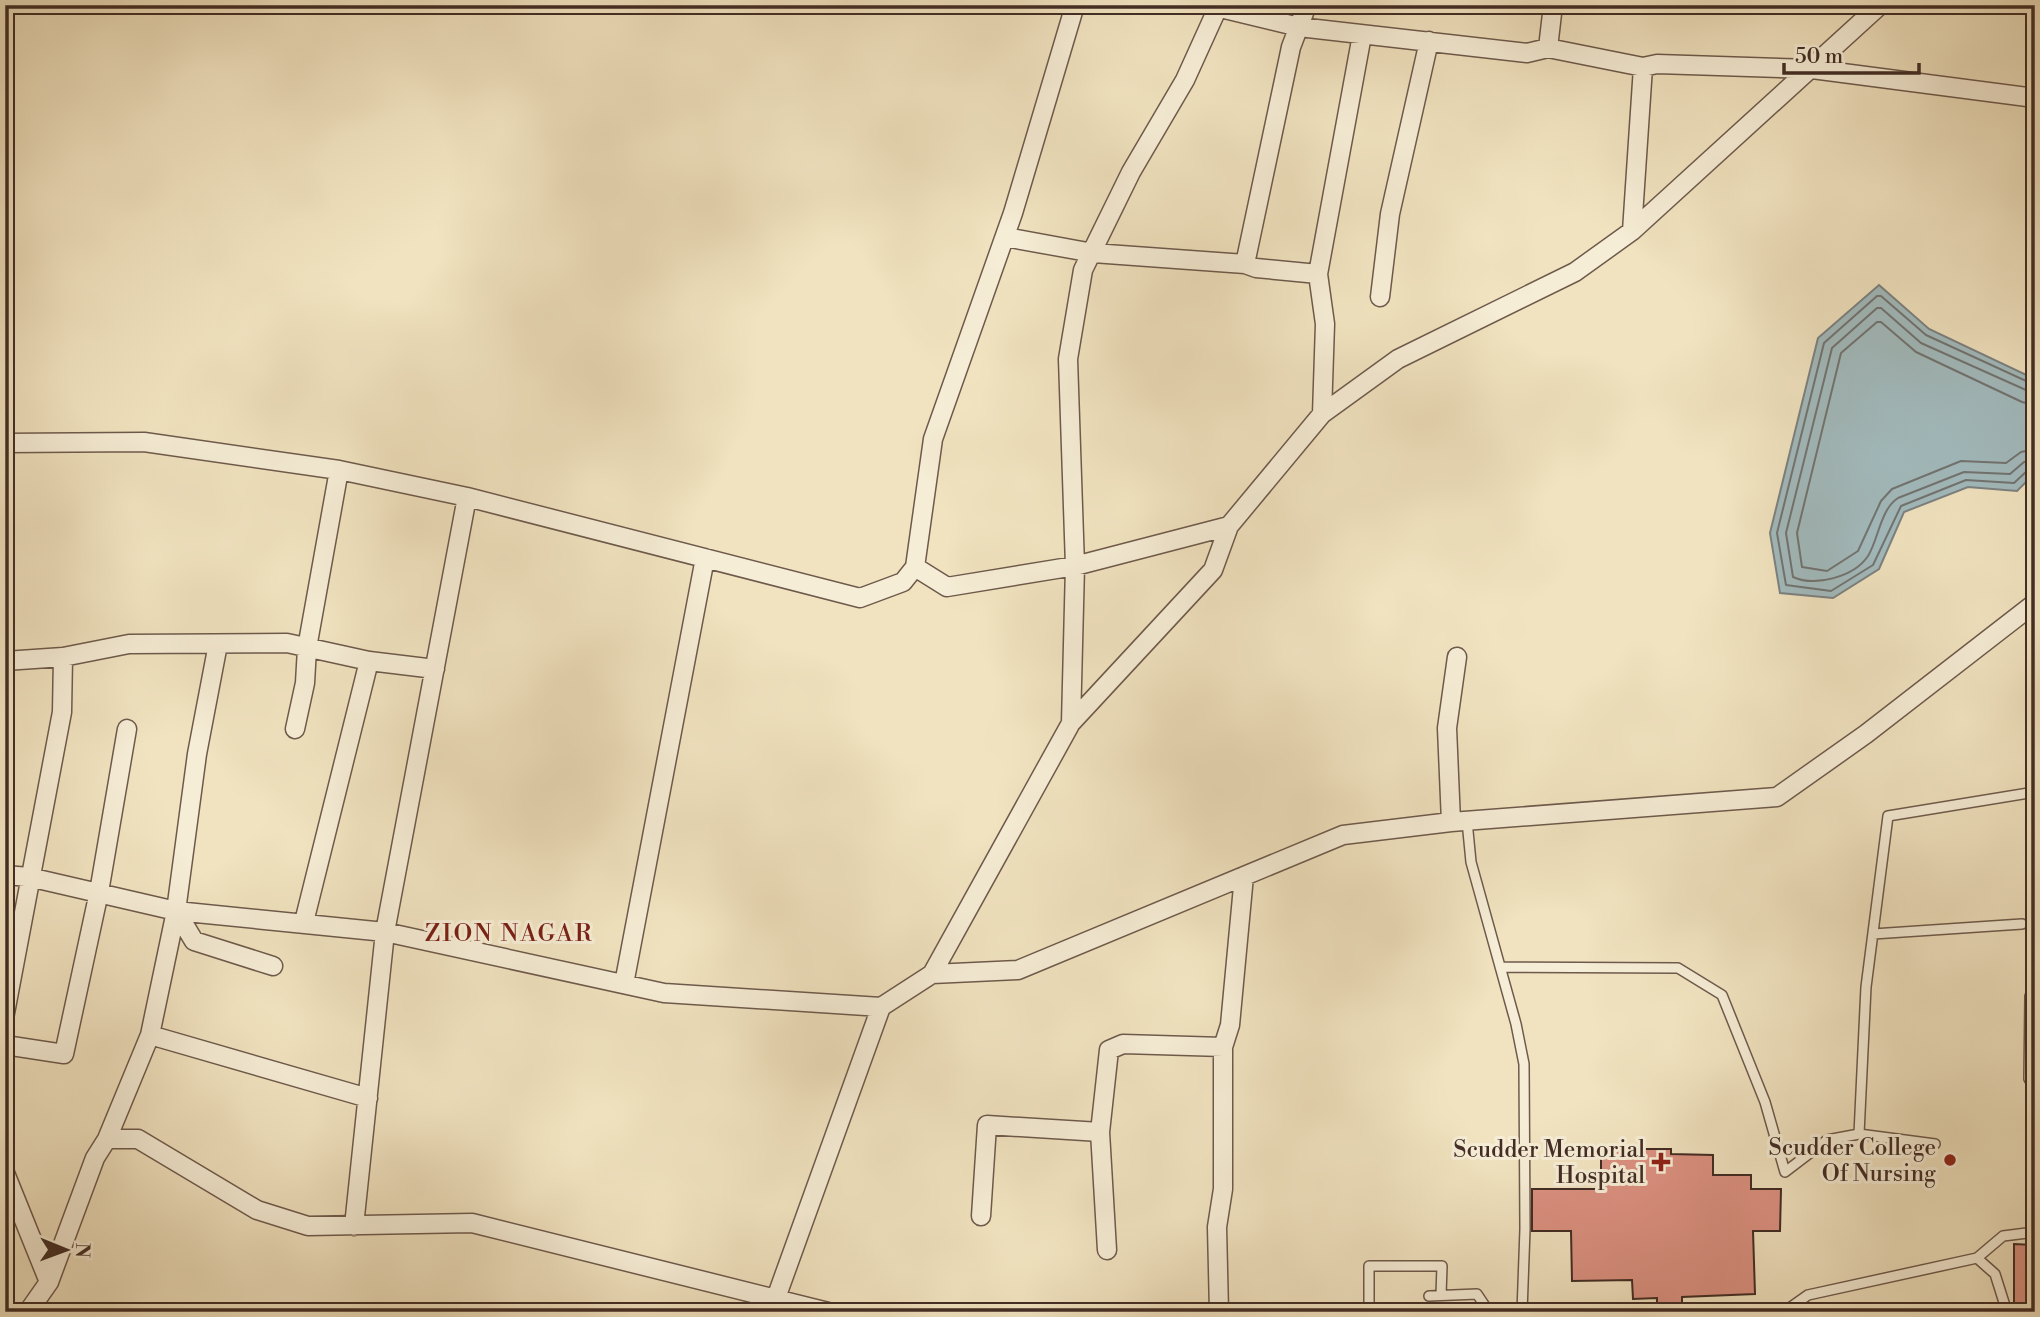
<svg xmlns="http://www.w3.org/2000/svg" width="2040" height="1317" viewBox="0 0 2040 1317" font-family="'Libre Bodoni',serif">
<rect width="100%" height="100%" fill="#f1e3c0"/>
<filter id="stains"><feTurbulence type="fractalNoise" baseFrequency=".00286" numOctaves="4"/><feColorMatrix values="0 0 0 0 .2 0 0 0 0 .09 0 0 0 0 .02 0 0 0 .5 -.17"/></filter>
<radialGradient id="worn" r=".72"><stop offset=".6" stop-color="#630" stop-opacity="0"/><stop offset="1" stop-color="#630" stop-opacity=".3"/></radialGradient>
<path fill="#a2bbbe" stroke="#7c8281" stroke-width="2" d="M1879,285L1929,329L2035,379V473L2017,491L1968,487L1904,512L1879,569L1833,598L1780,593L1770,533L1818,338Z"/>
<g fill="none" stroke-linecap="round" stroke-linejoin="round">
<path stroke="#727472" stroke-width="2" d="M2035,385L1926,335L1881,296H1877L1824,343L1777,533L1786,585L1831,591L1873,565L1901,506L1966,480L2014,483L2028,470L2035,468
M2035,394L1921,343L1881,308H1877L1832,348L1786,533L1793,577C1815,587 1854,577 1868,556C1879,538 1880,510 1898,498L1964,472L2010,474L2024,462L2035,460
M2035,405L2022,402L1916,352L1881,322H1877L1841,353L1797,533L1802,567L1827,571L1858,551L1881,501L1892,489L1961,461L2006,463L2021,452L2035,449"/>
</g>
<path fill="#db9181" stroke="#422d25" stroke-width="2" d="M1601,1149H1671V1154L1713,1155V1175H1751V1189H1781L1780,1231H1753L1755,1294L1682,1297V1312H1657V1298L1633,1299L1632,1280L1572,1281L1571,1231H1532V1189H1601Z
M2014,1244L2035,1245V1312H2014Z"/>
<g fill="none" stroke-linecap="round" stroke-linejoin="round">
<defs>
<path id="lane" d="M1467,821L1471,862L1516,1024L1524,1064L1525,1229L1522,1312
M1873,934L2022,924
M1500,967L1678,968L1722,995L1765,1102L1785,1172L1827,1140L1859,1134L1935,1144
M2030,996L2029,1079L2035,1086
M1859,1134L1866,987L1888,816L2035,792
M1977,1258L1995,1274L2007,1312
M1429,1296L1477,1294L1489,1312
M1369,1312V1266H1442L1441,1295
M1784,1312L1808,1295L1977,1258L2003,1236L2035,1232"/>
<path id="street" d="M1208,5L1299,27L1527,53L1548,48L1643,67L1657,64L1812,69L2035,98
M1548,48L1553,5
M1632,231L1643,67
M1005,237L1093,253L1245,264L1256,268L1318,274
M1245,264L1291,47L1307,5
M1380,297L1390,214L1429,41
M1322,414L1325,324L1318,274L1362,35
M5,443L144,442L339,470L467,497L860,598L903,582L915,567L933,439L1013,213L1075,5
M915,567L947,587L1075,566L1229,526
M218,644L197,754L176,911L194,941L273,966
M5,661L63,657L129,644L287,643L369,661L435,669
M1071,723L1075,566L1068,359L1083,270L1131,172L1185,80L1219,5
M295,729L305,683L307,648L339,470
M1451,822L1447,728L1457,657
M5,875L29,877L176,911L385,932L664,993L881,1007
M304,922L369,661
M932,974L1018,970L1343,835L1451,822L1777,797L1866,734L2035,603
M624,984L705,558
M5,1013L62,712L63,657
M150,1035L368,1098
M5,1045L64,1054L99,892L127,729
M1100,1132L1109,1050L1123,1044L1223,1047
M107,1139L150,1035L176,911
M5,1173L49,1282
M981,1216L987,1125L1100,1132L1107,1250
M354,1226L385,932L467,497
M776,1298L881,1007L932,974L1071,723L1213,570L1229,526L1322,414L1398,359L1575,272L1632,231L1880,5
M28,1312L49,1282L95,1158L107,1139H138L257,1210L308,1226L472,1223L828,1312
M1219,1312L1217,1227L1223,1189V1047L1230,1025L1244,876"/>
</defs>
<use href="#lane" stroke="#6e5a4c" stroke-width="12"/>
<use href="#street" stroke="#6e5a4c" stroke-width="21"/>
<use href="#lane" stroke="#f6edd6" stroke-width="9"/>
<use href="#street" stroke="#f6edd6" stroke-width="18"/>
</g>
<g fill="#8f2418" stroke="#f6edd6" stroke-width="2.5">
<circle cx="1950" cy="1160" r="7"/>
<path d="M1657.5 1151.5h7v7h7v7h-7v7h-7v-7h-7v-7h7z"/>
</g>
<g text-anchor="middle" stroke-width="6" stroke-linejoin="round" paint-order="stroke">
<g font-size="23" fill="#422d25" stroke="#f6edd6" text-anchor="end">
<text x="1936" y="1155">Scudder College<tspan x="1936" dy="26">Of Nursing</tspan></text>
<text x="1645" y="1157">Scudder Memorial<tspan x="1645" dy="26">Hospital</tspan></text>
</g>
<g font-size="24" letter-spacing="2" fill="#7a1f14" stroke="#f6edd6">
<text x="509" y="941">ZION NAGAR</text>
</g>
</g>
<rect width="2040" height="1317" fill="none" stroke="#f1e3c0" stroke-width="28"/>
<rect x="7" y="7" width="2026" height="1303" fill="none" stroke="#422d25" stroke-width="3.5"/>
<rect x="14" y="14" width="2012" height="1289" fill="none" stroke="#422d25" stroke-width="2"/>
<g transform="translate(66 1250) rotate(91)" stroke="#f6edd6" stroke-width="5" paint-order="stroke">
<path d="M0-5L12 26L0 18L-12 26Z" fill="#422d25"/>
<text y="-10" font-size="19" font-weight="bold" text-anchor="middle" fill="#422d25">N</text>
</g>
<path d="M1784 63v10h135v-10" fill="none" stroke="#422d25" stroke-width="3.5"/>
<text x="1795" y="63" font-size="21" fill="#422d25" stroke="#f6edd6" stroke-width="5" paint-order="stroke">50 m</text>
<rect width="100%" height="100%" filter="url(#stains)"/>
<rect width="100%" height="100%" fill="url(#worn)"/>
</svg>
